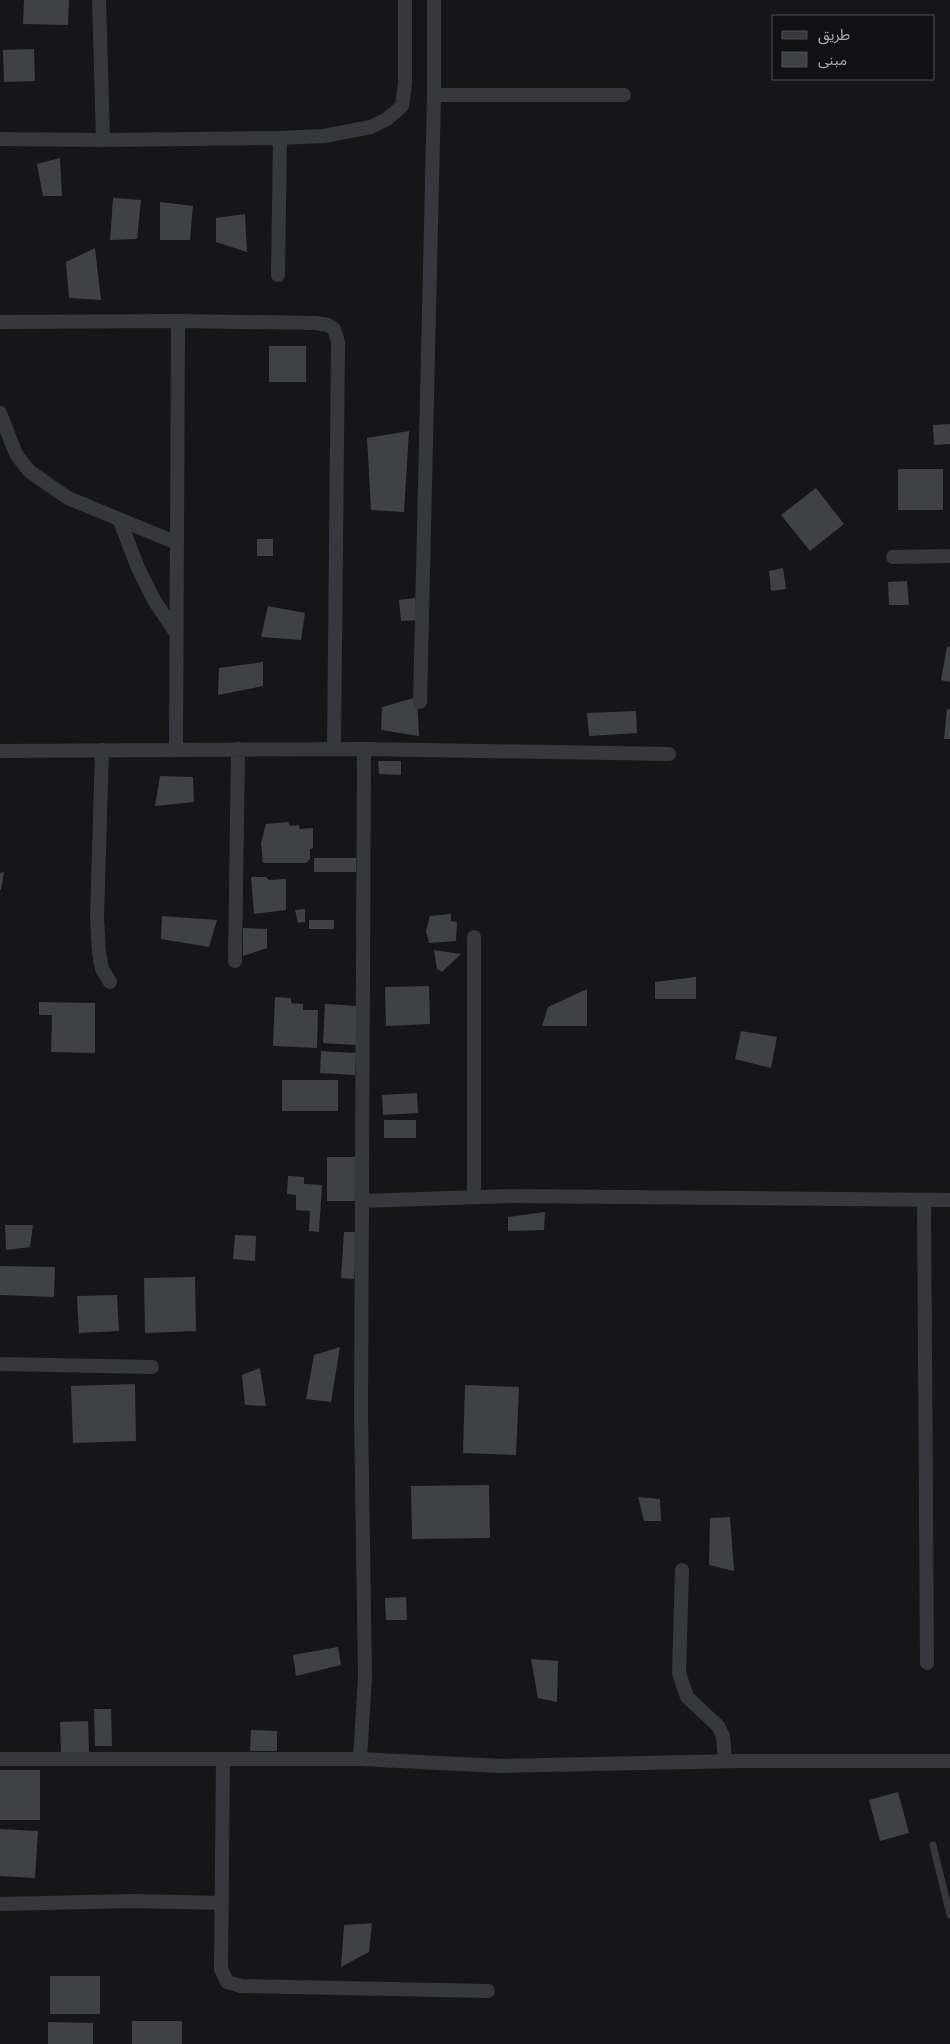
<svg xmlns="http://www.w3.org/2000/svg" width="950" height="2044" viewBox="0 0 950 2044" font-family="Raleway,'Noto Sans Arabic',sans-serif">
<rect width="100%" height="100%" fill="#161618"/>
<path fill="#404145" d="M24,0H69L68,25L23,24Z
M34,49L35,81L4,82L3,50Z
M60,158L62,196H43L37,164Z
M113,198L141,200L137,239L110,240Z
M160,202L193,206L190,240H160Z
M245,214L247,252L216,242V218Z
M95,248L101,300L69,298L66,262Z
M269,346H306V382H269Z
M950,424V444L934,445L933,425Z
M409,431L404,512L371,510L367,438Z
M898,469H943V510H898Z
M816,488L844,524L810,551L781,515Z
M257,539H273V556H257Z
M783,568L786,589L771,591L769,571Z
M907,581L909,605H889L888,582Z
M415,598L418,620L401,621L399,600Z
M268,606L305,613L301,640L261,637Z
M947,647H950V682L941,680Z
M263,662V686L218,695L219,668Z
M417,697L419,736L381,730L382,707Z
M947,709H950V739H944Z
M636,711L637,733L589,736L587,713Z
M378,761H401V775L379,774Z
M160,776L193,777L194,802L155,806Z
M288,822L290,826L299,825L300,829L313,828V848L310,849V859L306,863H263L261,843L266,824Z
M314,858H356V872H314Z
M4,872L1,890H0V873Z
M251,877H266L269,880L286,879V910L254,914Z
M305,909V922L298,923L295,910Z
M451,914V921L457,922L456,941L429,943L426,931L430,916Z
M162,916L217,920L209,947L161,939Z
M309,920H334V929H309Z
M243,928L267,929V948L243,956Z
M434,950L461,954L442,972L437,969Z
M696,977V999H655V982Z
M429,986L430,1024L386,1026L385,987Z
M587,989V1026H542L548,1007Z
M275,997L291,998V1003L303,1004V1010H318L317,1048L273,1046Z
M39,1002L95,1003V1053L51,1052L52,1015H39Z
M325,1004L358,1006L356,1045L323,1043Z
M741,1031L777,1037L771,1068L735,1059Z
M321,1051L356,1053L355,1075L320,1073Z
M282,1080H338V1111H282Z
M417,1093L418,1113L383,1115L382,1095Z
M384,1120H416V1138H384Z
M327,1157H357V1201H327Z
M288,1176L304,1177V1184L322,1185L319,1232L309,1231L310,1211L296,1210V1195L287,1194Z
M545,1212L544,1230L508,1231V1217Z
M5,1225H33L30,1247L6,1250Z
M344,1232H357L354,1279L341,1278Z
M235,1235L256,1236L255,1261L233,1259Z
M0,1266L55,1267L54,1297L0,1295Z
M195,1277L196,1331L145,1333L144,1278Z
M117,1295L119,1331L79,1333L77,1296Z
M340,1347L331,1402L306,1399L314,1355Z
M260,1368L266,1406L245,1405L242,1375Z
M135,1384L136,1441L73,1443L71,1386Z
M465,1385L519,1387L516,1455L463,1453Z
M489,1485L490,1538L412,1539L411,1486Z
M638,1497L660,1499L661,1521H644Z
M730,1517L734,1571L709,1565L710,1518Z
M406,1597L407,1620H386L385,1598Z
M338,1647L341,1665L296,1676L293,1655Z
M531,1659L558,1661L557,1702L538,1698Z
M94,1709H111L112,1746H95Z
M88,1721L89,1752H61L60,1722Z
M251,1730L277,1731V1751H250Z
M0,1770H40V1820H0Z
M898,1792L909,1833L880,1841L869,1800Z
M0,1829L38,1831L35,1878L0,1876Z
M372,1923L369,1952L341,1967L344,1925Z
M50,1976H100V2014H50Z
M132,2021H182V2044H132Z
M48,2022L93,2023V2044H48Z"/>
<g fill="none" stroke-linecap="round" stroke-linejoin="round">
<path stroke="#37383d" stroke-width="7" d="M933,1845L950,1915"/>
<path stroke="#37383d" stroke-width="14" d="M99,0L103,140L280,138L324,136L371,127L387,119L402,106L405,83V0
M434,95H624
M0,139L103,140
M278,275L280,138
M0,322L178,321L316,323L328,325L334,329L338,342L334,749
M0,413L16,454L29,471L68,498L177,543
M120,521L138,568L154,600L176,633
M893,557L950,556
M420,702L434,95V0
M176,749L178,321
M102,750L97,918L99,953L102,969L110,982
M0,751L364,749L669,754
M474,937V1197
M235,961L238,749
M924,1200L927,1663
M362,1201L510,1196L950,1200
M0,1364L152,1367
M682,1570L679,1673L687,1697L718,1726L723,1736L725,1761
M0,1759H360L500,1766L741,1761H950
M223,1759L221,1969L227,1982L241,1986L488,1991
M360,1759L365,1677L361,1413L364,749
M0,1904L133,1901L222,1903"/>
</g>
<rect x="772" y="15" width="162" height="65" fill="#111113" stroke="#4d4f55"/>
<rect x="782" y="31" width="25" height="8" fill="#37383d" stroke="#4d4f55"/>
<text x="818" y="40" font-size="15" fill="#a8adb8">طريق</text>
<rect x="782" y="52" width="25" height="15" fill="#404145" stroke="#4d4f55"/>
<text x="818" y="65" font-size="15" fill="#a8adb8">مبنى</text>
</svg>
